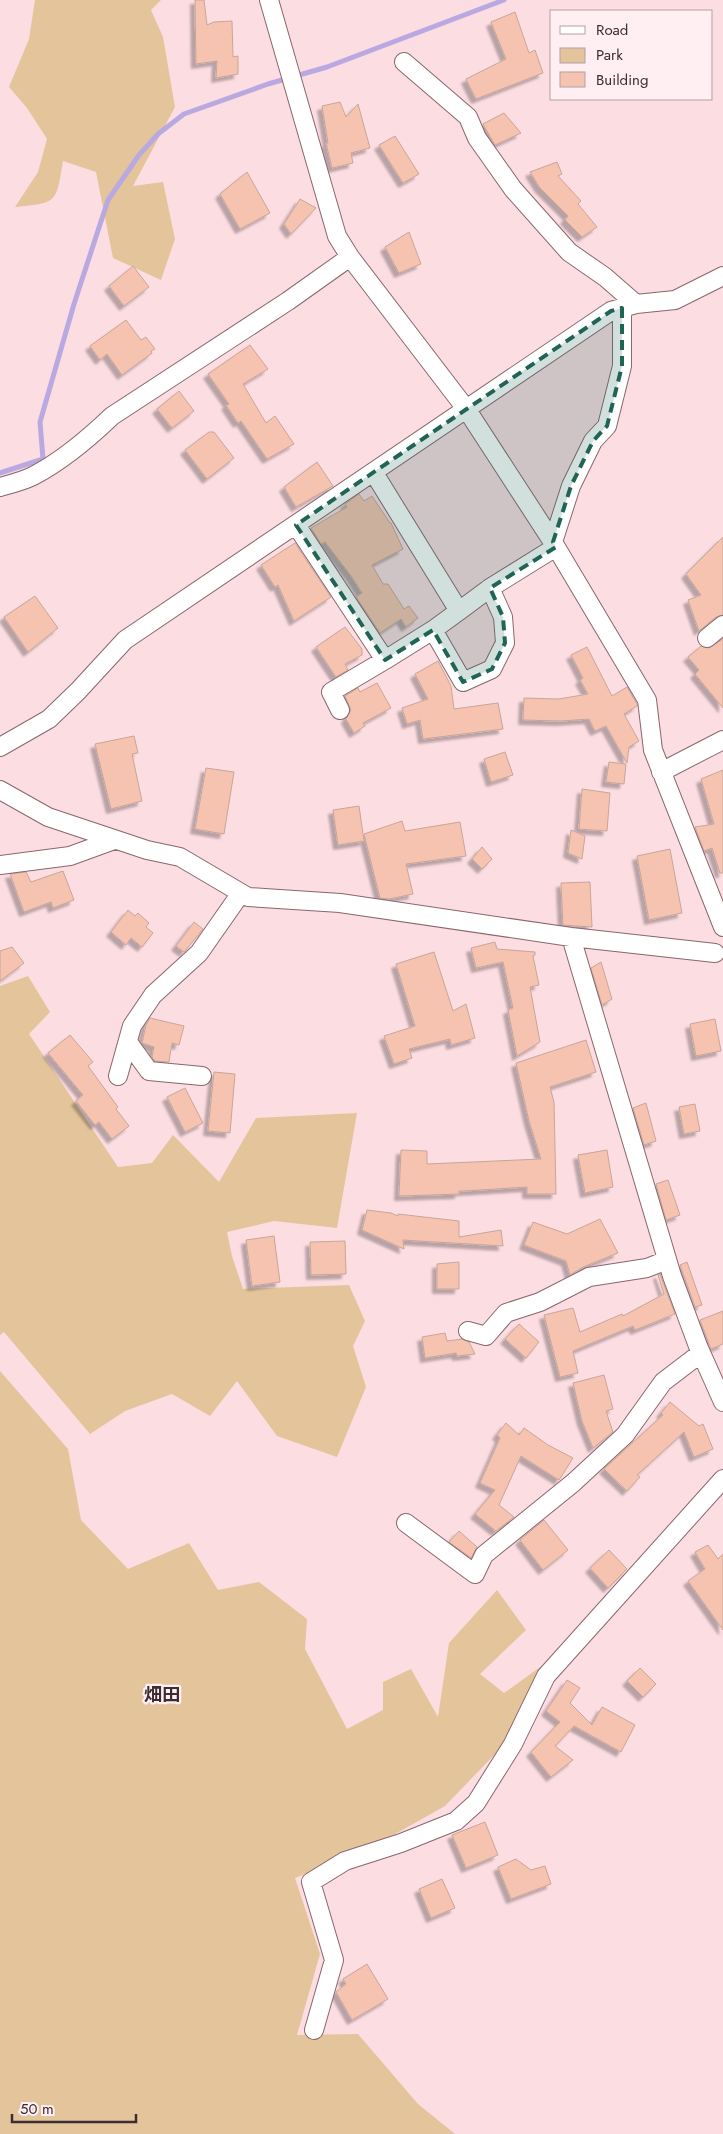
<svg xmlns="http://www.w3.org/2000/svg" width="723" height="2134" viewBox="0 0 723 2134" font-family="Jost,'Noto Sans JP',sans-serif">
<defs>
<filter id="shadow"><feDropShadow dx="-4.5" dy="4.5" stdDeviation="1" flood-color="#0004"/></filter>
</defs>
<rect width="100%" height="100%" fill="#fcdde2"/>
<path fill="#e4c49b" d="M35,0H161L151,10L163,37L175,107L133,186L163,182L175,239L161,280L113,258L96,172L63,161C56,203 58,203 15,207L38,172L47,139L27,108L9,87L29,39Z
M28,976L50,1012L29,1034L118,1167L152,1163L173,1135L219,1182L256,1118L357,1113L337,1228L274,1221L227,1232L232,1256L243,1289L349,1285L365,1321L353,1346L366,1387L337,1457L277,1436L237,1381L210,1416L172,1394L125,1411L90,1434L4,1332L0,1335V986Z
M0,1371L68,1449L81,1520L128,1569L189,1543L218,1590L259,1582L307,1619L305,1649L347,1729L383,1710V1682L411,1669L438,1717L449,1643L497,1590L526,1630L480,1674L504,1693L543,1665L500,1749L445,1806L372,1847L295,1878L320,1954L297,2035L358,2034L418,2104L455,2134H0Z"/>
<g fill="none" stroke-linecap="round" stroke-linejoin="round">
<path stroke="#baa9e1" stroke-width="5" d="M0,473L43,459L40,422L74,304L108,200L139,155L158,134L184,114L268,84L327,67L504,0"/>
</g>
<path fill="#f7c3b1" stroke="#c7a599" filter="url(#shadow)" d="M195,0H204L207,25L214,22L232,21L233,57L238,56V74L216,78L217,61L196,64Z
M515,12L529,53L535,50L543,73L476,99L466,79L506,59L491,22Z
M340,102L346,117L358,104L370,148L351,153L353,163L332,168L326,143H328L322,106Z
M504,113L521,133L495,145L483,124Z
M395,136L419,174L403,183L379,145Z
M557,162L562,174L558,176L581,201L578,204L597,227L582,237L565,220L568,216L540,188L530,172Z
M247,172L270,213L240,229L220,194Z
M300,199L316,208L291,234L284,224Z
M409,232L421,264L399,273L385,247Z
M133,266L149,287L124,306L109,286Z
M126,320L141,340L146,337L155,349L151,351L152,353L122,375L107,354L100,360L90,346Z
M250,345L268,369L243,384L266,423L275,416L294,444L267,459L241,421L238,423L226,405L229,404L208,374Z
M179,391L194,411L172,428L157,409Z
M209,432H214L234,458L207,479L185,450Z
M317,462L333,486L296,507L284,487Z
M359,494L364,501L372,496L390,523H391L403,549L372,565L383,584H388L404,609L409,606L418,618L406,627L401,619L380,633L356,597L362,593L351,576L325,542L321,544L311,528L347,507L345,504Z
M723,537V615L716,617L699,631L688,600L701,595L686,574Z
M295,543L331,597L294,621L278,585L275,587L261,565Z
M35,596L58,628L28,652L4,617Z
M345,627L362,649V655L345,664L348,670L336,677L316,647Z
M723,639V708L695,674L699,670L688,657L701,646L709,648Z
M587,647L612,696L627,687L637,704V706L624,714L639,741L629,747L627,763L606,726L595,731L589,719L561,721L523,720L524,698L559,699L588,694L580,680L583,678L571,655Z
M438,661L451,686L454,709L498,703L503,729L423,739L420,720L407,724L402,708L428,699L415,674Z
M377,683L391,708L363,723L365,726L354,733L346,719L351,710L345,696L358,688L360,692Z
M134,736L138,753L132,754L142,801L111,809L95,744Z
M505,752L513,775L491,782L484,759Z
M609,762L626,764L624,784L606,782Z
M206,768L234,772L224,834L195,829Z
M723,770V873H720L712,848L704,851L695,827L714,824L701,779Z
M582,789L610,793L607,831L579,829Z
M359,806L364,841L338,845L333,810Z
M402,821L405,831L460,822L466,856L406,864L413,894L389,899L380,898L364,834Z
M571,830L585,836L582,859L568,853Z
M482,847L492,859L482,869L472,859Z
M670,849L682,913L649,920L637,856Z
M63,871L74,900L53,908L51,902L24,912L10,874L26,872L31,882Z
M590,882L592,927L563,925L561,883Z
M128,910L135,916L138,913L149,923L146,927L153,933L142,947L131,938L126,945L111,932Z
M194,922L203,929L184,952L176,946Z
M495,942L497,949L535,952V955L533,956L539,985L530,987L540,1042L517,1056L508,1010L513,1008L503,962L476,968L471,948Z
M12,947L24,963L0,981V951Z
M434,952L453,1011L466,1004L475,1038L451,1045L450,1039L409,1049L412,1058L394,1064L384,1036L415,1026L396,964Z
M601,962L612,999L602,1005L591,968Z
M150,1018L184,1026L179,1045L172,1043L169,1062L155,1061L152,1057L154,1047L142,1043L146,1025Z
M715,1019L721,1051L696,1056L690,1024Z
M70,1035L93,1062L88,1066L118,1107L116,1109L129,1126L112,1139L99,1122L95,1125L76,1101L83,1095L48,1053Z
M586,1040L596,1072L550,1087L554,1102L556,1194H527V1187L464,1191H459V1194L399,1196L401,1150L427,1151V1164L541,1159L529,1121L516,1063Z
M214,1072L235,1074L230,1133L208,1131Z
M185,1088L203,1123L185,1132L167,1097Z
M646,1103L656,1141L644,1145L633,1108Z
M695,1104L700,1131L684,1134L679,1107Z
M607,1150L613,1187L585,1193L578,1155Z
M668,1180L680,1215L666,1220L656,1184Z
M367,1210L391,1213L398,1216V1214L459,1221V1237L501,1230L503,1246L403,1240L404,1249L362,1230Z
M600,1219L618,1253L583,1267L570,1275L566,1261L524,1245L533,1222L567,1234Z
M274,1236L280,1282L252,1286L246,1240Z
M345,1241L346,1274L311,1275L310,1242Z
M459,1262V1289H437V1264Z
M687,1262L702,1305L695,1307L680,1265Z
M660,1274L675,1314L635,1330L633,1326L573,1351L578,1373L560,1377L544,1315L573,1308L580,1332L622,1314L623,1316L664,1294L658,1275Z
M723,1311V1344L711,1349L700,1320Z
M519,1324L539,1342L526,1358L505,1339Z
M445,1333L447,1341L462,1339L469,1342L475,1354L457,1356L456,1353L425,1358L422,1337Z
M604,1375L613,1409L606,1411L613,1432L593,1448L582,1421L573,1383Z
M670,1402L699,1426L703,1424L713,1449L694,1457L684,1432L637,1475L640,1477L627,1491L604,1469L663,1415L661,1413Z
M506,1423L519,1435L524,1428L548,1445L573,1458L559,1480L521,1456L499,1505L514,1517L496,1531L475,1514L495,1490L480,1483L500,1438L497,1435Z
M544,1520L568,1550L543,1570L520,1540Z
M459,1531L477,1547L471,1558L449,1542Z
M708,1545L718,1559L723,1554V1630L688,1581L705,1569L695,1552Z
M609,1550L627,1569L608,1588L590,1568Z
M640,1668L656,1684L643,1697L627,1681Z
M567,1680L580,1688L570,1703L592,1725L602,1707L635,1725L621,1752L574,1726L555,1746L573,1760L551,1777L531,1752L560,1722L546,1711Z
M485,1822L498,1855L466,1868L452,1835Z
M516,1859L531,1870L545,1866L551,1884L511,1899L498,1867Z
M442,1879L455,1908L431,1918L419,1889Z
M367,1964L388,1999L352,2020L336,1992L346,1984L343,1979Z"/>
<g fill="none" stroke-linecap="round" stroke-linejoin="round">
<defs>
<path id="minor" d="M269,0L337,236L350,257L467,410L556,547L647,700L653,750L723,927
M404,62L468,117L477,138L513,189L569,252L605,277L636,304
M374,473L459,611L490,588L556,547
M0,487C11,484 23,481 33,476C62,461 88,439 112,416L288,301L350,257
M296,525L385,660L433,630
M553,542L571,486L593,441L607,426L622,366V308
M459,611L433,630L463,682L492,669L505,643L503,617L490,588
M707,638L723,625
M340,710L331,692L385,660
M0,747L49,719L78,691L125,640L611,311L636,304L675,300L723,276
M661,772L723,740
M0,790L48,817L147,850L180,857L248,897L340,903L571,937L715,953
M0,865L70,856L114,840
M571,937L672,1276L698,1346L723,1402
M128,1042L149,1071L202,1076
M118,1076L132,1026L153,995L199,953L241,893
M468,1331L486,1336L506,1313L540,1302L589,1277L647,1268L667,1260
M406,1523L475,1574L484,1555L573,1483L625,1435L663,1382L701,1353
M314,2030L334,1960L311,1882L345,1861L401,1843L456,1821L476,1803L513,1744L546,1676L723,1479"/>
</defs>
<use href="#minor" stroke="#88676d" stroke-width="20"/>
<use href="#minor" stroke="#fff" stroke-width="18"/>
</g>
<path fill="#1f6455" fill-opacity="0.2" stroke="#1f6455" stroke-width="4" stroke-dasharray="10 6" stroke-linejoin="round" d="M622,308V366L607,426L593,441L571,486L553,542L556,547L490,588L503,617L505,643L492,669L463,682L433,630L385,660L296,525L611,311Z"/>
<g text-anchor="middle" stroke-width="4.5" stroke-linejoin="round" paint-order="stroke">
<g font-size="18" font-weight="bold" fill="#3c2d30" stroke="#ffeff2">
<text x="162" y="1701">畑田</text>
</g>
</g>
<rect x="550" y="10" width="162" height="90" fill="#ffeff2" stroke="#b1a1a4"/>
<rect x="560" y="26" width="25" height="8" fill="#ffffff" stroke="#b1a1a4"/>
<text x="596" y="35" font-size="15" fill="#3c2d30">Road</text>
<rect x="560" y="48" width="25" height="15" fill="#e4c49b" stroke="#b1a1a4"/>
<text x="596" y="60" font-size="15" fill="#3c2d30">Park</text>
<rect x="560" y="72" width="25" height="15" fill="#f7c3b1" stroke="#b1a1a4"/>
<text x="596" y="85" font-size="15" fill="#3c2d30">Building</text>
<path d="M12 2114v8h124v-8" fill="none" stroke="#3c2d30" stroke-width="2.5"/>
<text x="20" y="2114" font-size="15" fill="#3c2d30" stroke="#ffeff2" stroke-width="4" paint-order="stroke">50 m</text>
</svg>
